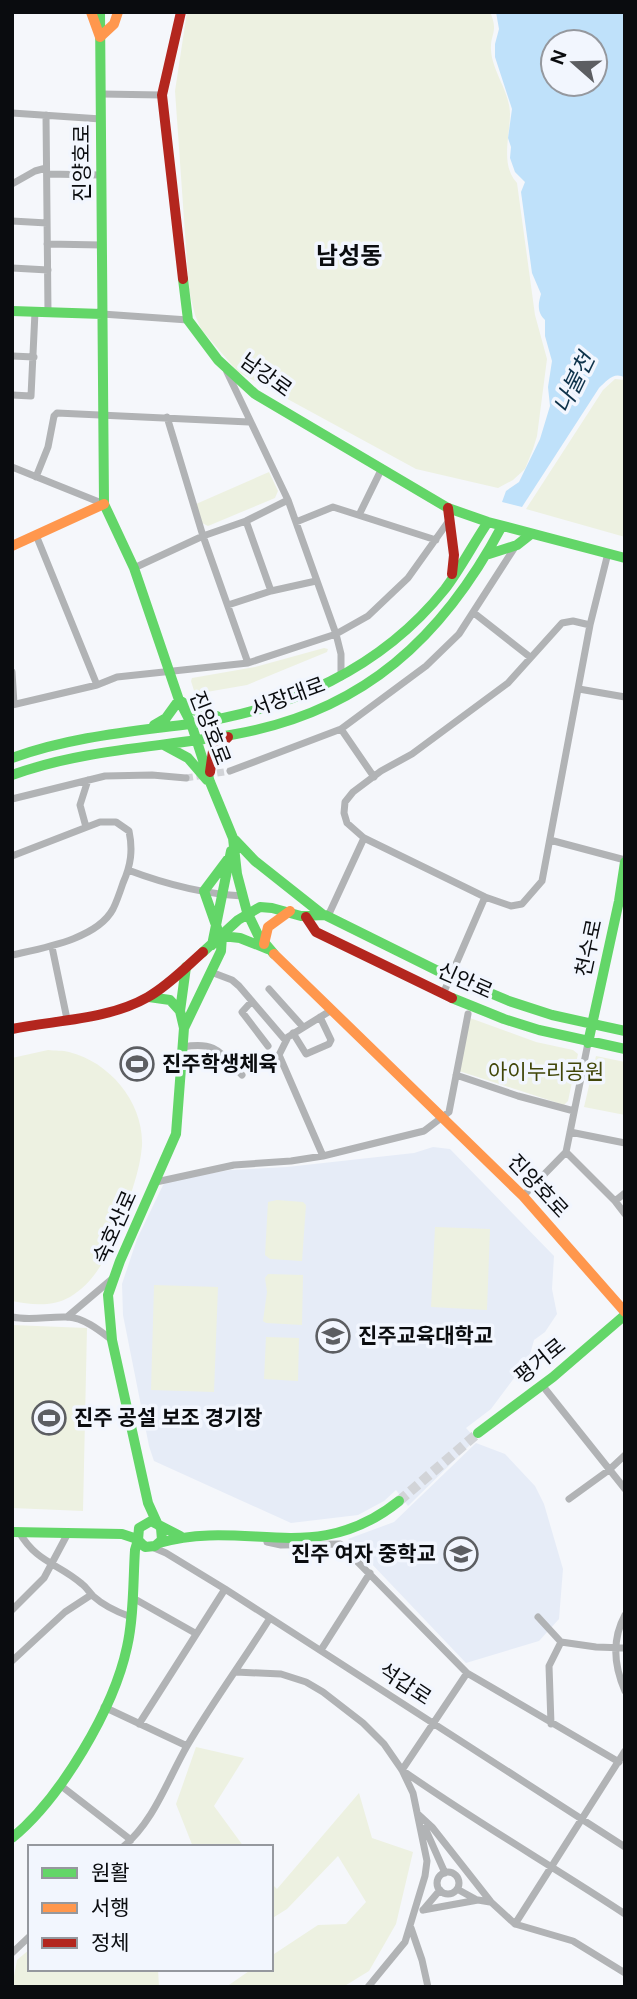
<svg xmlns="http://www.w3.org/2000/svg" width="637" height="1999" viewBox="0 0 637 1999" font-family="'DM Sans','Noto Sans KR',sans-serif">
<rect width="100%" height="100%" fill="#f5f7fb"/>
<path fill="#e6ecf7" d="M433,1147L450,1149L554,1256L552,1289L557,1314L545,1332L534,1340L529,1358L491,1409L466,1428L476,1439L408,1506L396,1490L384,1501L358,1515L291,1523L154,1461L149,1446L123,1315L122,1284L137,1239L165,1181L230,1170L287,1167L414,1153Z
M476,1443L505,1454L535,1486L544,1504L563,1569L559,1619L539,1641L466,1663L348,1539L394,1522Z"/>
<path fill="#edf1e1" d="M187,12H490C499,32 490,33 491,50C492,71 510,92 510,114C510,136 500,165 517,183L535,315L547,359L537,436L533,449L525,469L513,480L498,488L416,469L238,372L201,329L195,315L189,290L175,91Z
M615,379L625,380V537L526,509L603,390Z
M269,472L278,491L275,498L208,526L202,523L196,504Z
M324,648L328,649L327,652L247,685L195,694L191,681L192,678L255,667Z
M470,1018L536,1042L573,1050L578,1054L568,1101L564,1105L459,1071Z
M48,1050C54,1051 63,1050 69,1052C110,1062 144,1103 142,1146C140,1171 130,1196 122,1219C111,1249 98,1280 70,1297C52,1307 31,1305 12,1301V1058Z
M596,1056L625,1062V1115L584,1107Z
M277,1200L303,1202L306,1205L302,1261L270,1259L265,1255L268,1202Z
M435,1227L490,1229L487,1310L431,1307Z
M268,1274L303,1275L302,1325L266,1323L263,1321L267,1292L265,1278Z
M154,1285L218,1287L214,1392L151,1390Z
M12,1325L87,1328L83,1511L12,1508Z
M266,1337L299,1338L298,1381L264,1379Z
M196,1747L244,1758L214,1806L244,1847H193L176,1804Z
M359,1793L372,1838L413,1852L396,1924L369,1971L343,1987H226L252,1969H271V1956L318,1925L346,1924L366,1902L338,1856L287,1909L271,1919V1883L277,1889Z
M30,1949V1969H158L159,1987H12L17,1960Z"/>
<path fill="#bfe1fa" fill-rule="evenodd" d="M496,12H625V378C614,371 607,381 599,388L522,507L502,502L506,491L519,482L540,439L550,406L548,387L552,361L545,336V320C537,312 538,304 541,294L532,273L521,192L525,182L515,172L510,158L511,147L508,138L512,109L495,57V44L499,29ZM553,42H595V84H553Z"/>
<g fill="none" stroke-linecap="round" stroke-linejoin="round">
<path stroke="#d2d4d8" stroke-width="7" stroke-dasharray="7 3.5" stroke-linecap="butt" d="M186,778L230,771"/>
<path stroke="#d2d4d8" stroke-width="10" stroke-dasharray="10 5" stroke-linecap="butt" d="M399,1501L478,1433"/>
<path stroke="#b1b3b5" stroke-width="7" d="M101,94L162,95
M12,113L101,119
M46,115L48,312
M47,174L101,175
M12,184L35,171L46,168
M12,221L47,223
M47,244L102,245
M12,268L48,270
M102,314L188,320
M12,356L34,357
M227,372L288,500L336,634L341,654V677
M12,395L31,396L35,312
M167,417L203,536L248,663
M12,467L104,504
M36,477L48,447L54,416L57,413L249,422
M359,515L382,468
M246,521L271,591
M296,522L333,507L436,540
M36,535L97,685
M134,568L203,536L246,521L288,500
M228,605L271,591L316,581
M474,613L530,657
M590,625L573,621L562,623L508,683L412,754L381,771L353,792L345,802L344,813L347,823L364,838L485,897L511,906L522,904L542,881L590,625L608,553
M12,672L14,704
M579,689L625,697
M12,705L97,685L117,677L248,663L336,634L368,616L408,578L448,522
M341,729L374,777
M230,771L341,729L426,666L459,634L515,547
M12,799L105,776L152,775L186,778
M86,827L80,805L88,780
M550,840L625,860
M12,856L100,822H116L129,831C133,850 131,865 123,883C120,892 117,901 113,909C97,939 43,948 12,955
M128,870C165,884 204,894 243,896
M328,916L364,838
M52,947L67,1019
M211,972L232,980L239,986L286,1041
M269,989L303,1027
M443,994L485,897
M252,1001L242,1012L268,1046
M293,1033L306,1054L329,1044L331,1040L320,1017
M183,1047C217,1041 220,1053 242,1075
M456,1075L518,1096L574,1111
M570,1132L625,1143
M566,1152L615,1201L625,1214
M323,1156L279,1055L288,1037L330,1011
M156,1182L234,1165L291,1161L323,1156L424,1131L449,1112L468,1014
M523,1196L566,1152L588,1043
M615,1201L625,1193
M12,1317C31,1321 49,1316 68,1317C84,1318 99,1330 112,1340
M67,1317L112,1279
M542,1385L625,1489
M569,1499L609,1470L625,1455
M19,1532C37,1563 58,1563 82,1584C86,1587 89,1592 93,1596C104,1606 117,1612 131,1617
M267,1542L281,1545L340,1544L467,1673
M152,1547L166,1553L225,1589L625,1847
M133,1598L195,1633
M12,1610L44,1578L68,1533
M625,1615C612,1639 614,1666 625,1691
M538,1617L561,1642L596,1647L625,1648
M321,1650L370,1573
M12,1661L65,1612L91,1595
M236,1672L281,1674L306,1682L323,1692L363,1723L384,1744L402,1770L413,1793L427,1861L425,1876L405,1942L368,1987
M104,1707L187,1746
M139,1724L225,1589
M551,1724L549,1666L561,1642
M619,1762L467,1673L402,1770C474,1821 551,1865 625,1914
M60,1785L131,1840
M419,1815L432,1827L491,1902L515,1924L573,1941L625,1973
M425,1828L445,1873
M123,1847C154,1821 167,1781 187,1746C212,1703 243,1661 270,1618
M437 1883a11 11 0 1 1 22 0a11 11 0 1 1-22 0Z
M457,1889L477,1900
M423,1910L478,1900L490,1902
M423,1910L440,1890
M515,1924L625,1751
M411,1928L422,1960L428,1987
M12,1953L30,1936"/>
<path stroke="#63d668" stroke-width="10" d="M100,12L104,504L134,568L179,700L191,723L210,782L233,838L237,874L247,912L258,935L274,954
M183,279L188,320L218,360L255,394L448,508L488,522L625,558
M12,311L102,314
M489,554L517,545L531,534
M154,725L166,718L179,700L196,711L217,716
M164,745L188,758L207,780
M12,758C70,737 128,732 189,724C289,710 381,669 445,589C461,568 473,544 488,522
M12,775C88,748 159,748 236,734C364,711 443,637 502,526
M235,840L255,861L322,914
M217,928L204,891L228,859
M212,945L231,851
M203,952L238,920L260,907L272,908L301,916L325,915L440,972L509,1001L552,1015L625,1031
M149,997L170,1000L180,1011
M452,998L504,1019L539,1030L625,1049
M184,1028L221,951L222,936L240,938L268,949
M588,1043L619,901L625,862
M478,1433L553,1377L625,1315
M158,1525L148,1503L112,1340L108,1295L120,1261L176,1134L184,1028L180,1011L186,967
M161,1528L162,1540L155,1546L145,1547L138,1540L139,1528L151,1521L180,1536
M12,1532L122,1534L137,1539
M159,1543C247,1518 316,1568 399,1501
M12,1838C61,1798 114,1708 127,1647C134,1617 133,1580 135,1550L138,1540"/>
<path stroke="#ff974d" stroke-width="10" d="M91,12L100,37L114,24L118,12
M12,546L104,504
M264,944L268,927L290,911
M274,954L523,1196L625,1312"/>
<path stroke="#b3261e" stroke-width="10" d="M181,12L162,95L183,279
M448,508L454,555L452,574
M210,772L213,751L228,737
M306,917L316,932L452,998
M12,1029C56,1020 108,1020 148,997C169,985 186,967 203,952"/>
</g>
<defs>
<symbol id="stadium-ring" viewBox="-11 -11 22 22"><circle r="9.5" fill="#f2f6fe" stroke="#5c5e62" stroke-width="1.5"/><path d="M0-5a6.5 5 0 1 0 0 10a6.5 5 0 1 0 0-10ZM-3.5-1.8h7v3.6h-7Z" fill="#5c5e62"/></symbol>
<symbol id="university-ring" viewBox="-11 -11 22 22"><circle r="9.5" fill="#f2f6fe" stroke="#5c5e62" stroke-width="1.5"/><path d="M0-5L7-2L0 1L-7-2ZM-4 1L0 2.5L4 1V4Q0 6-4 4Z" fill="#5c5e62"/></symbol>
<symbol id="school-ring" viewBox="-11 -11 22 22"><circle r="9.5" fill="#f2f6fe" stroke="#5c5e62" stroke-width="1.5"/><path d="M0-5L7-2L0 1L-7-2ZM-4 1L0 2.5L4 1V4Q0 6-4 4Z" fill="#5c5e62"/></symbol>
</defs>
<g fill-rule="evenodd">
<use href="#stadium-ring" x="118" y="1045" width="38" height="38"/>
<use href="#university-ring" x="314" y="1317" width="38" height="38"/>
<use href="#stadium-ring" x="30" y="1399" width="38" height="38"/>
<use href="#school-ring" x="442" y="1535" width="38" height="38"/>
</g>
<g text-anchor="middle" stroke-width="7" stroke-linejoin="round" paint-order="stroke">
<g font-size="21" fill="#0a0c0f" stroke="#f2f6fe">
<text transform="translate(82 163) rotate(-90)" y="7">진양호로</text>
<text transform="translate(266 375) rotate(36)" y="7">남강로</text>
<text transform="translate(288 697) rotate(-20)" y="7">서장대로</text>
<text transform="translate(210 728) rotate(69)" y="7">진양호로</text>
<text transform="translate(589 948) rotate(-78)" y="7">천수로</text>
<text transform="translate(465 981) rotate(24)" y="7">신안로</text>
<text transform="translate(538 1186) rotate(47)" y="7">진양호로</text>
<text transform="translate(115 1227) rotate(-66)" y="7">숙호산로</text>
<text transform="translate(540 1361) rotate(-39)" y="7">평거로</text>
<text transform="translate(405 1684) rotate(33)" y="7">석갑로</text>
</g>
<g font-size="21" font-weight="bold" fill="#0a0c0f" stroke="#f2f6fe" text-anchor="start">
<text x="162" y="1071">진주학생체육</text>
<text x="358" y="1343">진주교육대학교</text>
<text x="74" y="1425">진주 공설 보조 경기장</text>
<text x="436" y="1561" text-anchor="end">진주 여자 중학교</text>
</g>
<g font-size="21" fill="#414609" stroke="#f2f6fe">
<text x="546" y="1079">아이누리공원</text>
</g>
<g font-size="23" font-style="italic" fill="#0d324a" stroke="#f2f6fe">
<text transform="translate(574 383) rotate(-64)" y="8">나불천</text>
</g>
<g font-size="24" font-weight="bold" fill="#0a0c0f" stroke="#f2f6fe">
<text x="349" y="264">남성동</text>
</g>
</g>
<rect width="637" height="1999" fill="none" stroke="#0a0c0f" stroke-width="28"/>
<rect x="28" y="1845" width="245" height="126" fill="#f2f6fe" stroke="#95989e" stroke-width="2"/>
<rect x="42" y="1868" width="35" height="10" fill="#63d668" stroke="#95989e" stroke-width="2"/>
<text x="91" y="1880" font-size="21" fill="#0a0c0f">원활</text>
<rect x="42" y="1903" width="35" height="10" fill="#ff974d" stroke="#95989e" stroke-width="2"/>
<text x="91" y="1915" font-size="21" fill="#0a0c0f">서행</text>
<rect x="42" y="1938" width="35" height="10" fill="#b3261e" stroke="#95989e" stroke-width="2"/>
<text x="91" y="1950" font-size="21" fill="#0a0c0f">정체</text>
<g transform="translate(574 63) rotate(290)"><circle r="33" fill="#f2f6fe" stroke="#95989e" stroke-width="2"/>
<path d="M0-5L12 26L0 18L-12 26Z" fill="#5c5e62"/>
<text y="-10" font-size="19" font-weight="bold" text-anchor="middle" fill="#0a0c0f">N</text>
</g>
</svg>
